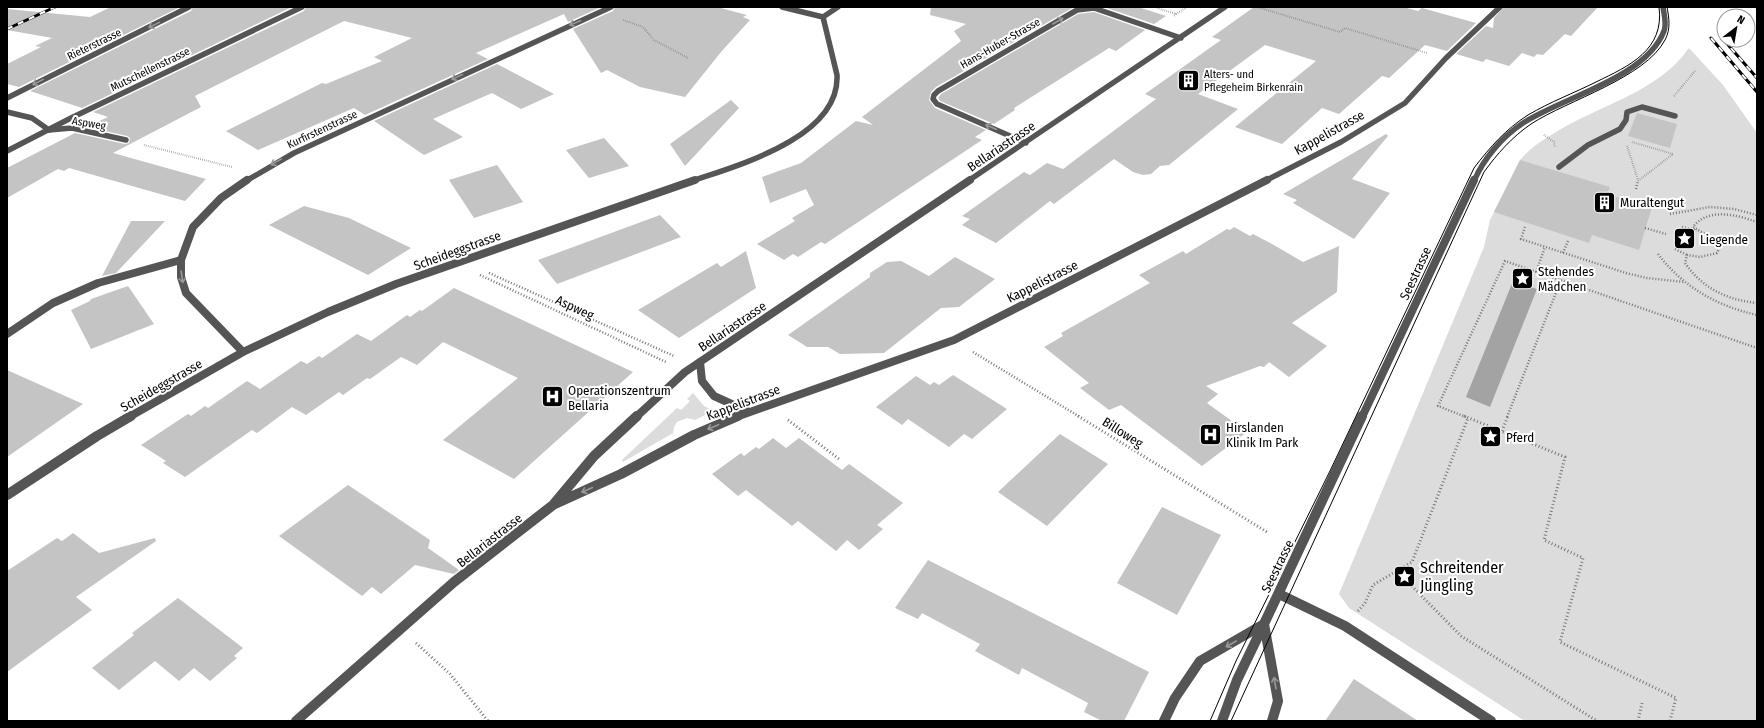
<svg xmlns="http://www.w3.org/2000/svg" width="1764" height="728" viewBox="0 0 1764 728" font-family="'Fira Sans Condensed',sans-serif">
<rect width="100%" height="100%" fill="#fff"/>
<path fill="#dcdcdc" d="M1689,48L1723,85L1757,133V721H1525L1349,608L1339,594L1484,247L1490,220L1520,160C1529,149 1540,142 1551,135C1596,106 1658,93 1689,48Z
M693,393L704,406L713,411L695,420L687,418L677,422L674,427L673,433L623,462L622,460L677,408L681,410L690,401L687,399Z"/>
<path fill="#a3a3a3" d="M1513,281L1537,289L1490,407L1466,397Z"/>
<path fill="#c4c4c4" d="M111,7H180L19,87L7,84V64L41,47L35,46L52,38L7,30V9L90,17Z
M193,7H292L82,108L30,91L191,11Z
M306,7H601L568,22L564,14L476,53L488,59L365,115L354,108L258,150L226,131L322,83L326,84L382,61L374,57L412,38L344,21L195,96L201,107L113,153L206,179L185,201L146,190L147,188L146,190L69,168L64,171L58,169L7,198V168L75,133L125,144L129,143L130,138L127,136L87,127L108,117L93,112L304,11Z
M615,7H717L747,15L743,17L750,20L721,52L685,97L640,87L607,70L601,73L573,29L613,11Z
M931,7H1074L936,87L931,92L929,100L935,108L986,130L975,137L982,140L825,244L821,242L798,257L793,254L784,260L757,244L795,221L792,218L814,205L806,189L770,203L762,177L801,163L856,121L873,125L862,117L961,41L954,31L966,24L930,15Z
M1104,7H1138L1166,16L1154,24Z
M1254,7H1403L1418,11L1422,8L1476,23L1447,51L1425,45L1389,78L1382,76L1339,114L1322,108L1282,144L1235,127L1316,61L1265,45L1198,94L1238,109L1169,165L1160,166L1151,174L1143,175L1133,172L1114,159L1054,204L1050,201L996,243L962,225L970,219L962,216L1024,172L1030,175L1047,163L1063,169L1156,99L1145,94L1221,40L1212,37Z
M1504,7H1598L1571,36L1565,34L1543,55L1537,54L1534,57L1522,53L1509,66L1486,59L1483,62L1456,54L1486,26L1493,28L1494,18Z
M1094,12L1145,30L1116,51L1109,48L1014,108L1015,110L994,124L940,101L938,98L941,94L1078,14Z
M497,64L554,94L521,109L492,93L433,119L463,137L424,155L374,121Z
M731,100L739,108L685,166L670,144Z
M1637,113L1677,124L1670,148L1628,136Z
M1386,134L1388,136L1352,179L1390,193L1354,239L1293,203L1297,200L1283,194Z
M604,138L629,166L589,178L566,150Z
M1520,160L1610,187L1607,194L1652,207L1639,250L1592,235L1589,243L1494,212Z
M497,165L523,202L474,218L449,180Z
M304,206L349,218L411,248L368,275L269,225Z
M660,215L681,237L557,284L538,260Z
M131,221H165L116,273L102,276Z
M1234,227L1250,236L1253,234L1272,244L1303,262L1339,246L1337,292L1292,323L1327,346L1289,377L1269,362L1264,367L1260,366L1206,386L1218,394L1207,403L1247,432L1202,466L1121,405L1109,410L1080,388L1089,383L1044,347L1063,336L1061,333L1150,283L1139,275L1183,251L1186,254L1227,229L1230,230Z
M746,251L756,288L679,338L638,310L717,263L721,267Z
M955,257L995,279L959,307L941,308L884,353L840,354L828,347H807L788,335L870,277V273L887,262L901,261L929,276Z
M128,286L154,324L91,349L71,310L90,301L91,299Z
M454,288L633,372L514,479L443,440L518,378L443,342L417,365L401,357L370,379L367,378L343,395L339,392L306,415L292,407L257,433L252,430L185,477L163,463L166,461L141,445L188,414L191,416L205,406L208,408L247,381L260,389L301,361L307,364L319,356L322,358L357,334L371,341L407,315L410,317L420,310L422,311Z
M7,370L83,404L7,457Z
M953,375L1007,409L972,439L964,434L949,447L908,419L902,425L876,407L916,376L930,385L934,382L939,385Z
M1060,434L1108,464L1047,526L998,492Z
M773,438L786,448L799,438L842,470L849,464L903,503L877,525L883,529L859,550L847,540L836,551L798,521L792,526L746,490L738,496L712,474L741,453L744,456L756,447L759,449Z
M348,485L430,540L428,548L459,570L454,574L415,565L381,594L372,587L362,596L279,536Z
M1162,507L1221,535L1177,615L1117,583Z
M73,533L99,553L155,538L156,541L76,597L92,610L7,672V571L57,538L62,541Z
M928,560L1149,672L1124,721H1102L1084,712L1088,703L1022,668L1019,675L975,651L980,644L922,613L918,619L895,608Z
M178,598L243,648L234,656L237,658L210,681L194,668L179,681L155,661L119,690L92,668L134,635L132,633Z
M1354,679L1418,721H1325Z"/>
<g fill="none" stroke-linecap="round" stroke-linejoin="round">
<path stroke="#777" stroke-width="2" stroke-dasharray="0.5 1.5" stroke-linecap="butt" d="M1257,7L1340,32L1345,28L1427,53
M1753,7L1757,8
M1157,8L1176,14L1174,16
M1176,14L1187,7
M623,20L643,27L654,40L688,58
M1674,96L1695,71
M1544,135L1554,142L1555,147
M1632,142L1673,154L1638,181
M144,145L232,167
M1627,146L1638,180"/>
<path stroke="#777" stroke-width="2.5" stroke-dasharray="1 2" stroke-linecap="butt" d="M1636,189L1638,180
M1670,214L1710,207L1734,209L1757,215
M1757,222C1737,215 1708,207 1693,227L1710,237L1719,249L1717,253L1700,257L1687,255L1685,263C1702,288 1727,300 1757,303
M1525,227L1521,239L1626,273L1647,278L1684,282
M1682,227L1697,230
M1645,228L1666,234
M1675,249L1687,255
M1563,253L1568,241
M1658,254C1683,287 1717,306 1757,315
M1536,272L1545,247
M489,273L674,356
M480,275L666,362
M973,352L1080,417
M1466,417L1438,406L1505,261L1757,348
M1507,417L1561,280"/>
<path stroke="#777" stroke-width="3" stroke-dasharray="1 2.5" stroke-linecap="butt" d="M1078,416L1267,532
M1464,416L1565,457L1544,540L1583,558L1560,642L1676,698L1670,721
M788,420L839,459
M1502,431L1508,416
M1397,571L1461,636L1597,721
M1358,611L1365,603L1373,585L1412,562L1468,418
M416,643L450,674L488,721
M1638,721L1642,703"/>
<path stroke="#555" stroke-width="5.5" d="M49,130L72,128L126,140
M1559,167L1588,145L1620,129L1626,120L1627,112L1642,107L1675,116"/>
<path stroke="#555" stroke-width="8" d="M7,334L53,303L98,283L181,260"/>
<path stroke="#555" stroke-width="10" d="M1279,594L1345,626L1491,721
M1222,721L1237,680L1264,624"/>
<path stroke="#555" stroke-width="5.5" d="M782,7L823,17
M7,98L189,7
M7,112L32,118L49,130
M1026,143L937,104L933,99L934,95L938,91L1077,10L1094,8L1181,38
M246,181L294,153L611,7
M692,181C739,165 840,137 837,75L823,17L838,7
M968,181L1225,7
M1265,181L1341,142L1405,103L1446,58L1500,7"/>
<path stroke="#555" stroke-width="8" d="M243,352L186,293L181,277V260L193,227L221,198L247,180
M700,362L702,381L714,396L749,412
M129,417L243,352L328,312L396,284L695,180
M636,417L685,372L970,180
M736,417L954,340L1267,180"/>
<path stroke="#555" stroke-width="10" d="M7,495L97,436L131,416
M555,504L621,474L694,435L738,416
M296,721L454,582L553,505L594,456L637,416"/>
<path stroke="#555" stroke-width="5.5" d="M7,151L71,118L302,7
M1474,181C1484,158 1502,137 1523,123C1563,97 1646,78 1664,31C1667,24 1664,15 1663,7"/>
<path stroke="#555" stroke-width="8" d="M1362,417L1474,180"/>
<path stroke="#555" stroke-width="10" d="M1264,624L1278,701L1272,721
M1164,721L1175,698L1200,661L1264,624L1362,416"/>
<path stroke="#000" stroke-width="1" d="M1210,721L1236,661L1329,473L1474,168C1490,147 1506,129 1528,115C1550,102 1574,93 1596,82C1629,66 1665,50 1659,7
M1231,721L1484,172C1497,154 1512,137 1531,124C1568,100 1645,78 1665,40C1671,29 1669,18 1667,7"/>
<defs>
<path id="rail" d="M7,29L55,7
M1711,38L1757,92
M1723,39L1757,78"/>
</defs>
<use href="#rail" stroke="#000" stroke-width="3"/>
<use href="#rail" stroke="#fff" stroke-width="2" stroke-dasharray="6" stroke-linecap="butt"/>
</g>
<defs><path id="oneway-shaft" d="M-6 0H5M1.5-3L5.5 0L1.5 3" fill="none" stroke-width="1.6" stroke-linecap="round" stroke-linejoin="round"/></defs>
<g stroke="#999">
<use href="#oneway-shaft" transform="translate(1058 21) rotate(-30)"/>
<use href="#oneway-shaft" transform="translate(575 23) rotate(158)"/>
<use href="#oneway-shaft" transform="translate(154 25) rotate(154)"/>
<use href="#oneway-shaft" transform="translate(457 77) rotate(155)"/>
<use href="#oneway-shaft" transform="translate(38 82) rotate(154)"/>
<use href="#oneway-shaft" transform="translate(991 127) rotate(-156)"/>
<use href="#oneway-shaft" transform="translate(276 162) rotate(151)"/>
<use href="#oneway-shaft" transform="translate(182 277) rotate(81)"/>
<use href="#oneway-shaft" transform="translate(713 427) rotate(157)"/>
<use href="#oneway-shaft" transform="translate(587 490) rotate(156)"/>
<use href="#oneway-shaft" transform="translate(1231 644) rotate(150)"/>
<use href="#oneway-shaft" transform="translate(1275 683) rotate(-100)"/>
</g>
<defs>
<symbol id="building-square" viewBox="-11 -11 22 22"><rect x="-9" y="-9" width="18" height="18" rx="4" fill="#000" stroke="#fff"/><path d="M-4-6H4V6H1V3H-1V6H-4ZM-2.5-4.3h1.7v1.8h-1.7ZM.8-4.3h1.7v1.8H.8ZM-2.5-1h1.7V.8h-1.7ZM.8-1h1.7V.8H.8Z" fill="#fff"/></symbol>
<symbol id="sight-square" viewBox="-11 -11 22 22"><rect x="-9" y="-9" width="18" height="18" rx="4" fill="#000" stroke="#fff"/><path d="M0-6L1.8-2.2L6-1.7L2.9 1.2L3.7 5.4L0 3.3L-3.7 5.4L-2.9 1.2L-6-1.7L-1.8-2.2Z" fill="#fff"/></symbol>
<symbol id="hospital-square" viewBox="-11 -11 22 22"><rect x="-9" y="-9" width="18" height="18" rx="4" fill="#000" stroke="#fff"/><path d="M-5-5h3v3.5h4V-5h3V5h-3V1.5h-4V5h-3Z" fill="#fff"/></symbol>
</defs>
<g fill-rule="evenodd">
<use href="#building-square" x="1176" y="68" width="25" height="25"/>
<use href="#building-square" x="1592" y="190" width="25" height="25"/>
<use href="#sight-square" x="1672" y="226" width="25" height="25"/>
<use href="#sight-square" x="1510" y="266" width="25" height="25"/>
<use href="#hospital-square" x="540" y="384" width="25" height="25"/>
<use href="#hospital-square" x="1198" y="422" width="25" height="25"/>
<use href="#sight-square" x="1478" y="424" width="25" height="25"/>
<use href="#sight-square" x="1392" y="564" width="25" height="25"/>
</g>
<g text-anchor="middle" stroke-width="4" stroke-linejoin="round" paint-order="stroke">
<g font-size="11" fill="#000" stroke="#fff">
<text transform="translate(1000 43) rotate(-30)" y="4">Hans-Huber-Strasse</text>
<text transform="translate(94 44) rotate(-26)" y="4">Rieterstrasse</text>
<text transform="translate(150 69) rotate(-26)" y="4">Mutschellenstrasse</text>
<text transform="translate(89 123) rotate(10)" y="4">Aspweg</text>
<text transform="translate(322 129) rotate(-25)" y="4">Kurfirstenstrasse</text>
</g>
<g font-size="11" fill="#000" stroke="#fff" text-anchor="start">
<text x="1204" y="78">Alters- und<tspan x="1204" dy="13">Pflegeheim Birkenrain</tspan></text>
</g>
<g font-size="13" fill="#000" stroke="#fff">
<text transform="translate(1329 132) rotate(-29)" y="5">Kappelistrasse</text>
<text transform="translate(1001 146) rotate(-34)" y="5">Bellariastrasse</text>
<text transform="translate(457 250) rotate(-20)" y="5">Scheideggstrasse</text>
<text transform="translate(1415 273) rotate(-65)" y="5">Seestrasse</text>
<text transform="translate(1042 281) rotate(-27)" y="5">Kappelistrasse</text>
<text transform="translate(575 307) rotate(25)" y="5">Aspweg</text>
<text transform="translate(732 326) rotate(-34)" y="5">Bellariastrasse</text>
<text transform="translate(161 385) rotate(-30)" y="5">Scheideggstrasse</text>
<text transform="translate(743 402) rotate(-21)" y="5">Kappelistrasse</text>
<text transform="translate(1123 432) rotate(32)" y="5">Billoweg</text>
<text transform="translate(489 540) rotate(-38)" y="5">Bellariastrasse</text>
<text transform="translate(1277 566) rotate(-64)" y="5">Seestrasse</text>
</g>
<g font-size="13" fill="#000" stroke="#fff" text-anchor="start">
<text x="1620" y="207">Muraltengut</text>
<text x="1700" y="244">Liegende</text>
<text x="1538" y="276">Stehendes<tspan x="1538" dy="15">Mädchen</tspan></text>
<text x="568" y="395">Operationszentrum<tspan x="568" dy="15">Bellaria</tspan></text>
<text x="1226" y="432">Hirslanden<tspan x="1226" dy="15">Klinik Im Park</tspan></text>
<text x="1506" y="442">Pferd</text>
</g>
<g font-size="16" fill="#000" stroke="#fff" text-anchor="start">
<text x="1420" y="573">Schreitender<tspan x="1420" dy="18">Jüngling</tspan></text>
</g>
</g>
<rect width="1764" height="728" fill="none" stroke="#000000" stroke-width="16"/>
<g transform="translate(1736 28) rotate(31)"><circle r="19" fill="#ffffff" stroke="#999999"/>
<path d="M0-3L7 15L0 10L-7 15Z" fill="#000000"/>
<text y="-6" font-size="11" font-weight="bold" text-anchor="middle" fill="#000000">N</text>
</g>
</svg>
